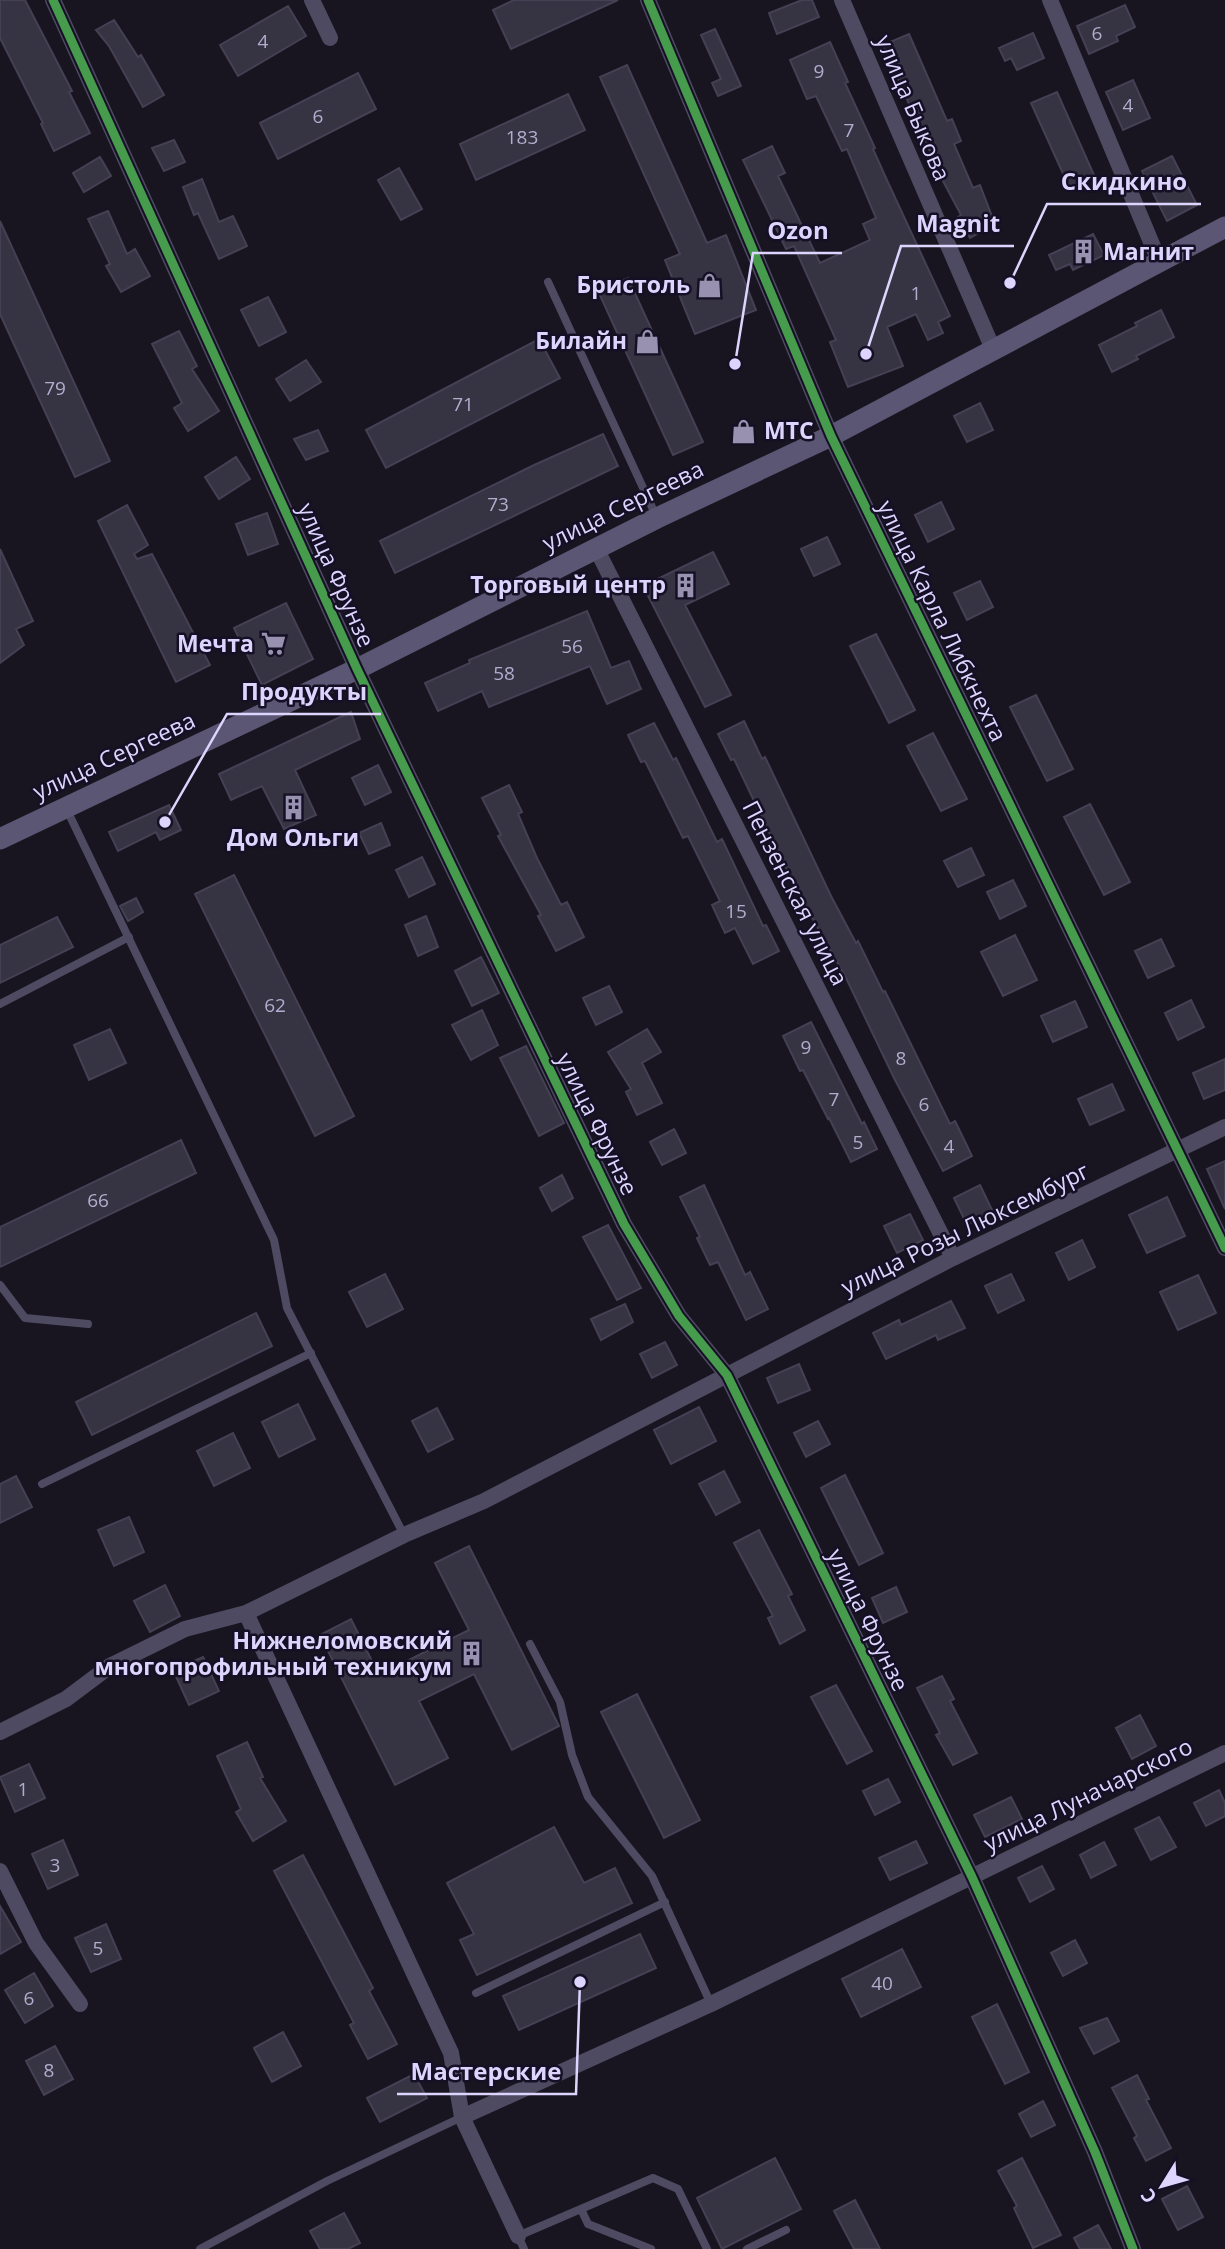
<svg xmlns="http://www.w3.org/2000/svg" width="1225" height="2249" viewBox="0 0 1225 2249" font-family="'Open Sans',sans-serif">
<rect width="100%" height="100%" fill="#181520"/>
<path fill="#363342" stroke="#454054" stroke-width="2" d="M0,0H25L72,91L69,92L90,133L54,151L41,124L43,123L0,38Z
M514,0H618L511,49L493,10Z
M802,0H812L819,17L777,34L769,13Z
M1125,5L1135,27L1116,36L1118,41L1089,54L1077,26Z
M288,6L306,36L238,76L220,45Z
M114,20L138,57L141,55L164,95L143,107L109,46L96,30Z
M715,29L741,86L718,96L712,83L721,79L701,35Z
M1033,33L1044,58L1017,70L1011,58L1005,61L999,48Z
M909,34L947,121L952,119L961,141L954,144L973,188L980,185L995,224L970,238L958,217L961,215L943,181L883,45Z
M830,42L848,82L845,83L875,148L873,149L886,178L950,316L938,322L943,333L928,340L916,314L887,327L903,366L848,387L830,342L836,340L794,246L786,249L743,160L772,146L785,173L778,176L820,263L870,240L863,224L876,218L847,149L842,151L816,96L807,99L790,60Z
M627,65L707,243L726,235L756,310L695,334L665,260L680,254L600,77Z
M358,73L376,109L278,159L260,123Z
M1133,80L1150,118L1123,130L1106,92Z
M1057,92L1094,175L1069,187L1031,103Z
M568,94L585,130L476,180L460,144Z
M174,140L185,162L164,171L152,148Z
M1172,156L1197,205L1167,221L1142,171Z
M100,157L111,176L84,192L73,173Z
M399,168L422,209L401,220L378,180Z
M202,179L219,222L233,216L247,246L219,259L198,213L194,215L183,187Z
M108,211L127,254L135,249L150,276L121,292L106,266L110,264L88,219Z
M0,221L110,461L75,477L0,314Z
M1093,234L1104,255L1073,270L1070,264L1056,270L1049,255Z
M628,278L703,442L673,455L598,291Z
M268,297L286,332L259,346L241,310Z
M1161,310L1174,337L1136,356L1138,359L1112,372L1099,345L1137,326L1135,323Z
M179,331L197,366L192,369L219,411L188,431L174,408L182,403L152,344Z
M539,339L560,378L386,468L366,430Z
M306,360L321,382L290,401L276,379Z
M980,403L993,430L967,442L954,416Z
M318,430L328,451L306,460L294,439Z
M603,434L618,466L395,573L380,541L532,466Z
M236,457L250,479L219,499L205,477Z
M941,502L954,529L928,542L915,515Z
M127,505L148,545L134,554L137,559L152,554L210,665L176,682L98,521Z
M267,513L278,544L248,555L236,524Z
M827,537L840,564L814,576L801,549Z
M0,549L33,621L16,629L24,645L0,663Z
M713,552L729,584L685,605L731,695L705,707L643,586Z
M980,581L993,607L967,620L954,593Z
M286,603L313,659L262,685L234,628Z
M587,611L611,668L629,661L641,689L607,704L590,666L489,707L482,691L438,711L425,683L470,663L469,660Z
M876,634L915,710L889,723L850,646Z
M1036,695L1073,769L1047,781L1010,707Z
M351,712L360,739L295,770L316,815L284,829L262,786L231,800L219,774Z
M744,721L762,759L765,757L831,896L856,943L858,941L883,992L885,991L950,1124L955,1121L972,1156L943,1171L894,1078L847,980L797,891L734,759L731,760L718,734Z
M654,723L673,760L676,758L717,842L722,839L763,926L766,925L779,951L753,964L735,928L725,933L712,905L720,901L688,836L683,838L645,761L641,762L628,735Z
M933,733L967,799L941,811L907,746Z
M378,765L391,792L365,805L352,778Z
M509,785L522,812L518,814L537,858L561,905L567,902L584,937L556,951L538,916L541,915L498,836L501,835L482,798Z
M1090,804L1130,882L1104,895L1064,817Z
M169,805L181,830L160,840L156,832L118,851L109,832Z
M381,823L390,845L369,854L359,833Z
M971,848L984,875L958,887L944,861Z
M422,857L435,884L409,897L396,870Z
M234,875L354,1116L315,1136L195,894Z
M1013,880L1026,906L1000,919L987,892Z
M136,898L143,912L128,921L120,906Z
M426,916L438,947L418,956L405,925Z
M57,917L73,947L0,983V945Z
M1015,935L1037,980L1003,996L981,952Z
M1161,939L1174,966L1148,978L1135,951Z
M481,957L499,993L472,1006L455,971Z
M609,986L622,1012L596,1025L583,998Z
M1191,1000L1204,1027L1178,1040L1165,1013Z
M1075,1001L1087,1027L1053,1042L1041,1016Z
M482,1010L498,1045L471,1060L452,1025Z
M811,1022L862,1124L864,1122L877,1149L851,1162L829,1118L828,1119L803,1070L800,1071L783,1036Z
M110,1029L126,1063L89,1080L74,1045Z
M647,1029L661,1052L642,1063L662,1103L637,1115L626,1092L631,1089L608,1052Z
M526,1046L564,1123L539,1136L500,1058Z
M1225,1059V1090L1204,1099L1193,1073Z
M1112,1084L1124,1110L1090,1125L1078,1099Z
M674,1129L686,1153L662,1165L650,1142Z
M181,1140L196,1173L0,1267V1227Z
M1225,1161V1209L1207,1169Z
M562,1175L573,1198L552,1211L540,1188Z
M704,1185L745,1275L750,1272L768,1309L746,1320L718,1262L710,1265L697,1238L700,1237L680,1197Z
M980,1185L993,1212L967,1225L954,1198Z
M1167,1197L1185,1236L1147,1253L1129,1215Z
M910,1214L923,1240L897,1253L884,1226Z
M608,1225L641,1288L617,1300L583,1237Z
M1082,1240L1095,1267L1069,1280L1056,1253Z
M385,1274L403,1309L367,1327L349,1292Z
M1011,1274L1024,1300L998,1313L985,1286Z
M1198,1275L1216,1313L1178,1330L1160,1292Z
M951,1301L965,1328L938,1340L936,1335L886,1359L873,1333L899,1320L901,1325Z
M625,1304L633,1322L601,1340L591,1319Z
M256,1313L272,1346L92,1435L76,1402Z
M665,1342L677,1365L652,1378L640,1354Z
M799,1364L810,1390L778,1403L767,1378Z
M298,1404L315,1439L279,1457L262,1422Z
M699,1407L716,1441L671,1464L654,1430Z
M437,1408L453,1439L428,1452L412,1421Z
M818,1421L830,1444L806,1457L794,1433Z
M233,1433L250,1468L214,1486L197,1451Z
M724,1471L740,1502L716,1515L699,1484Z
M845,1475L883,1553L859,1565L821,1488Z
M16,1476L32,1507L0,1523V1484Z
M129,1517L144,1552L114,1566L98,1530Z
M759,1530L792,1594L788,1596L805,1630L780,1644L768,1618L773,1616L734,1543Z
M469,1546L559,1726L512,1750L474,1674L419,1701L448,1758L395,1785L320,1635L351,1619L379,1675L469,1630L435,1563Z
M165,1585L180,1616L150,1632L134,1601Z
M896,1587L907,1612L883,1623L872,1598Z
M203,1657L219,1691L189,1705L173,1670Z
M942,1676L954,1699L950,1701L977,1753L953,1765L936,1735L940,1733L917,1688Z
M836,1685L872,1751L847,1764L811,1697Z
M637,1694L700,1820L664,1838L601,1712Z
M1140,1715L1156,1746L1132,1759L1116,1728Z
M247,1742L263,1777L260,1778L286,1821L253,1841L236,1812L241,1809L217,1756Z
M29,1764L45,1798L15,1812L0,1777Z
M888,1779L900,1802L875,1815L863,1791Z
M1219,1790L1225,1803V1816L1206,1826L1194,1803Z
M1011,1797L1022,1819L985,1837L974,1815Z
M1159,1817L1176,1847L1151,1860L1135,1829Z
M554,1827L584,1883L615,1868L632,1903L477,1975L460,1940L474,1934L447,1883Z
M63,1840L78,1875L48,1889L32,1854Z
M916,1841L927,1863L890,1880L879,1858Z
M1104,1842L1116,1865L1091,1878L1080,1855Z
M303,1855L373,1988L369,1991L397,2044L368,2059L350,2025L354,2023L274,1871Z
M1042,1866L1054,1889L1030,1902L1018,1878Z
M0,1906L21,1942L0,1954Z
M106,1924L121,1959L91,1972L75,1938Z
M640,1934L656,1968L519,2030L503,1996Z
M1075,1940L1087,1963L1063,1976L1051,1953Z
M902,1949L921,1987L861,2017L842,1979Z
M34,1973L53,2006L25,2023L5,1990Z
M997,2004L1029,2072L1005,2084L972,2017Z
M1107,2018L1119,2041L1094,2054L1080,2028Z
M283,2032L301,2066L272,2082L254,2048Z
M55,2046L73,2079L44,2095L26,2061Z
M414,2074L427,2098L380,2122L367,2098Z
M1137,2075L1149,2099L1146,2100L1171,2148L1146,2161L1134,2138L1137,2136L1112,2088Z
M1043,2101L1055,2125L1031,2137L1019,2114Z
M775,2158L801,2209L722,2249L697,2198Z
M1022,2158L1061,2235L1033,2248L1014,2208L1017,2206L998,2171Z
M1187,2186L1203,2217L1178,2230L1162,2199Z
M855,2200L880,2249H854L834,2211Z
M344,2213L360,2243L348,2249H320L310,2231Z
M1098,2225L1111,2249H1080L1074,2238Z"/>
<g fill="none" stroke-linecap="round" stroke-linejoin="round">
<path stroke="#4d4a61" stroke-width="8" d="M548,282L657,518
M67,810L274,1240L287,1308L404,1535
M0,1004L129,937
M0,1285L25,1318L88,1324
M42,1484L311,1353
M530,1644L560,1702L572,1755L588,1797L652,1876L711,2004
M476,1993L665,1902
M581,2209L588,2224L651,2249
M200,2249L327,2181L462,2117
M524,2249L518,2236L653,2178L678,2189L707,2249
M747,2249L786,2230"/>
<path stroke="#4d4a61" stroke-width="16" d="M53,0L357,669L624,1224L679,1316L727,1375L972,1877L1095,2152L1133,2249
M312,0L330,38
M648,0L831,436L1225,1248
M842,0L993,349
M1050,0L1159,261
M596,548L953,1258
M246,1613L451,2053L462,2117L518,2236
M0,1732L66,1699L110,1666L185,1629L246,1613L404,1535L484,1501L953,1258L1225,1127
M0,1871L36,1943L80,2004
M462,2117L711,2004L1225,1753"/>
<path stroke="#5a5673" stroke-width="21" d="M0,839L357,669L657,518L831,436L1225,227"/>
<defs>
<path id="cycleway" d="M53,0L357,669L624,1224L679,1316L727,1375L972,1877L1095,2152L1133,2249
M648,0L831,436L1225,1248"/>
</defs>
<use href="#cycleway" stroke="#151025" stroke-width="13"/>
<use href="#cycleway" stroke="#469c4c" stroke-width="9"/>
</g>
<defs>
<symbol id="building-bare" viewBox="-9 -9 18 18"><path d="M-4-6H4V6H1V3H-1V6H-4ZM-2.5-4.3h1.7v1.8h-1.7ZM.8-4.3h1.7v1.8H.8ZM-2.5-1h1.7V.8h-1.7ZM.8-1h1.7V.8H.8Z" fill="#9892b0" stroke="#151025" stroke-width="2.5" paint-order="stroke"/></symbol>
<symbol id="shop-bare" viewBox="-9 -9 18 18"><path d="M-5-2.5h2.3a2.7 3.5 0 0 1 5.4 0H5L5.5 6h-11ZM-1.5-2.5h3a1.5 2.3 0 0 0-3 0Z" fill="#9892b0" stroke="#151025" stroke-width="2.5" paint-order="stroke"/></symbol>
<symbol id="supermarket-bare" viewBox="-9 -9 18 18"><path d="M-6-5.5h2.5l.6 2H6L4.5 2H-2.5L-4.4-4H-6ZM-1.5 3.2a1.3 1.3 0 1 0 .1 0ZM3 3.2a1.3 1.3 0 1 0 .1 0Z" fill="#9892b0" stroke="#151025" stroke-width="2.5" paint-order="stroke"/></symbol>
</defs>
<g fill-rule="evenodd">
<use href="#building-bare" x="1066" y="234" width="35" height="35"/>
<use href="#shop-bare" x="692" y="268" width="35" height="35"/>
<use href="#shop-bare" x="630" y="324" width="35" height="35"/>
<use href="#shop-bare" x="726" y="414" width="35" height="35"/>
<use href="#building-bare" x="668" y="568" width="35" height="35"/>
<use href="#supermarket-bare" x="256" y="626" width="35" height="35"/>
<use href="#building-bare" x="276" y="790" width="35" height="35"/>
<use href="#building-bare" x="454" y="1636" width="35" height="35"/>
</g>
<g text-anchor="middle" stroke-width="5" stroke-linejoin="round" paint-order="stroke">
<g font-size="19" fill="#b3accf">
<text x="1097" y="40">6</text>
<text x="263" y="48">4</text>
<text x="819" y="78">9</text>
<text x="1128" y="112">4</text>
<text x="318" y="123">6</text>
<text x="849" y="137">7</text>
<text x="522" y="144">183</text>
<text x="916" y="300">1</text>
<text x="55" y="395">79</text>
<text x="463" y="411">71</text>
<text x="498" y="511">73</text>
<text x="572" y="653">56</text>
<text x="504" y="680">58</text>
<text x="736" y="918">15</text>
<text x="275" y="1012">62</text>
<text x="806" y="1054">9</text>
<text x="901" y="1065">8</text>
<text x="834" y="1106">7</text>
<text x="924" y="1111">6</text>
<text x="858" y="1149">5</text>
<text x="949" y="1153">4</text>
<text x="98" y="1207">66</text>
<text x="23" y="1796">1</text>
<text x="55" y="1872">3</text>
<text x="98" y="1955">5</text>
<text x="882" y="1990">40</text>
<text x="29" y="2005">6</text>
<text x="49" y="2077">8</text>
</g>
<g font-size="23" fill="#ddd5fe" stroke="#151025">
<text transform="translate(913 108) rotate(67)" y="8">улица Быкова</text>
<text transform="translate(623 506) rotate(-26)" y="8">улица Сергеева</text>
<text transform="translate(336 575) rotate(66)" y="8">улица Фрунзе</text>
<text transform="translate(942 621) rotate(64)" y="8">улица Карла Либкнехта</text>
<text transform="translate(114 756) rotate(-25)" y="8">улица Сергеева</text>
<text transform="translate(795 893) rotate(63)" y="8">Пензенская улица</text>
<text transform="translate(597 1124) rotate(64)" y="8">улица Фрунзе</text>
<text transform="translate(965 1229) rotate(-26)" y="8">улица Розы Люксембург</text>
<text transform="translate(868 1620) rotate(64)" y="8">улица Фрунзе</text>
<text transform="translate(1088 1795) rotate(-26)" y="8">улица Луначарского</text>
</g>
<g font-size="23" font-weight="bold" fill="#ddd5fe" stroke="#151025" text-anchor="end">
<text x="1103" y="260" text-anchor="start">Магнит</text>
<text x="690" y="293">Бристоль</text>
<text x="627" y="349">Билайн</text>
<text x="764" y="439" text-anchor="start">МТС</text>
<text x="666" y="593">Торговый центр</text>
<text x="254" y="652">Мечта</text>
<text x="293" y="846" text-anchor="middle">Дом Ольги</text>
<text x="452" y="1649">Нижнеломовский<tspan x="452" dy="26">многопрофильный техникум</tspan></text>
</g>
</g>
<path fill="none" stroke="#ddd5fe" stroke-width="2.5" d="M1010 283L1047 204H1201M866 354L901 246H1014M735 364L753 253H842M165 822L227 714H381M580 1982L576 2094H397"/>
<g fill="#ddd5fe" stroke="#151025" stroke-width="2.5">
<circle cx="1010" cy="283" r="7"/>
<circle cx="866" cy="354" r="7"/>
<circle cx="735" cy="364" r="7"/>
<circle cx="165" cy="822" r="7"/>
<circle cx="580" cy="1982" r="7"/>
</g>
<g font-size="24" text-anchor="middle" font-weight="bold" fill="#ddd5fe" stroke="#151025" stroke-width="5" stroke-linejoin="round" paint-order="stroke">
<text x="1124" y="190">Скидкино</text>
<text x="958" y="232">Magnit</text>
<text x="798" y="239">Ozon</text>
<text x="304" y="700">Продукты</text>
<text x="486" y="2080">Мастерские</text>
</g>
<g transform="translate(1162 2186) rotate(233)" stroke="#151025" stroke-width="5" paint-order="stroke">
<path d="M0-5L12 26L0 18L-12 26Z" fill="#ddd5fe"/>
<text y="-10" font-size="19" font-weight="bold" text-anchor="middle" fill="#ddd5fe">С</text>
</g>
</svg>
